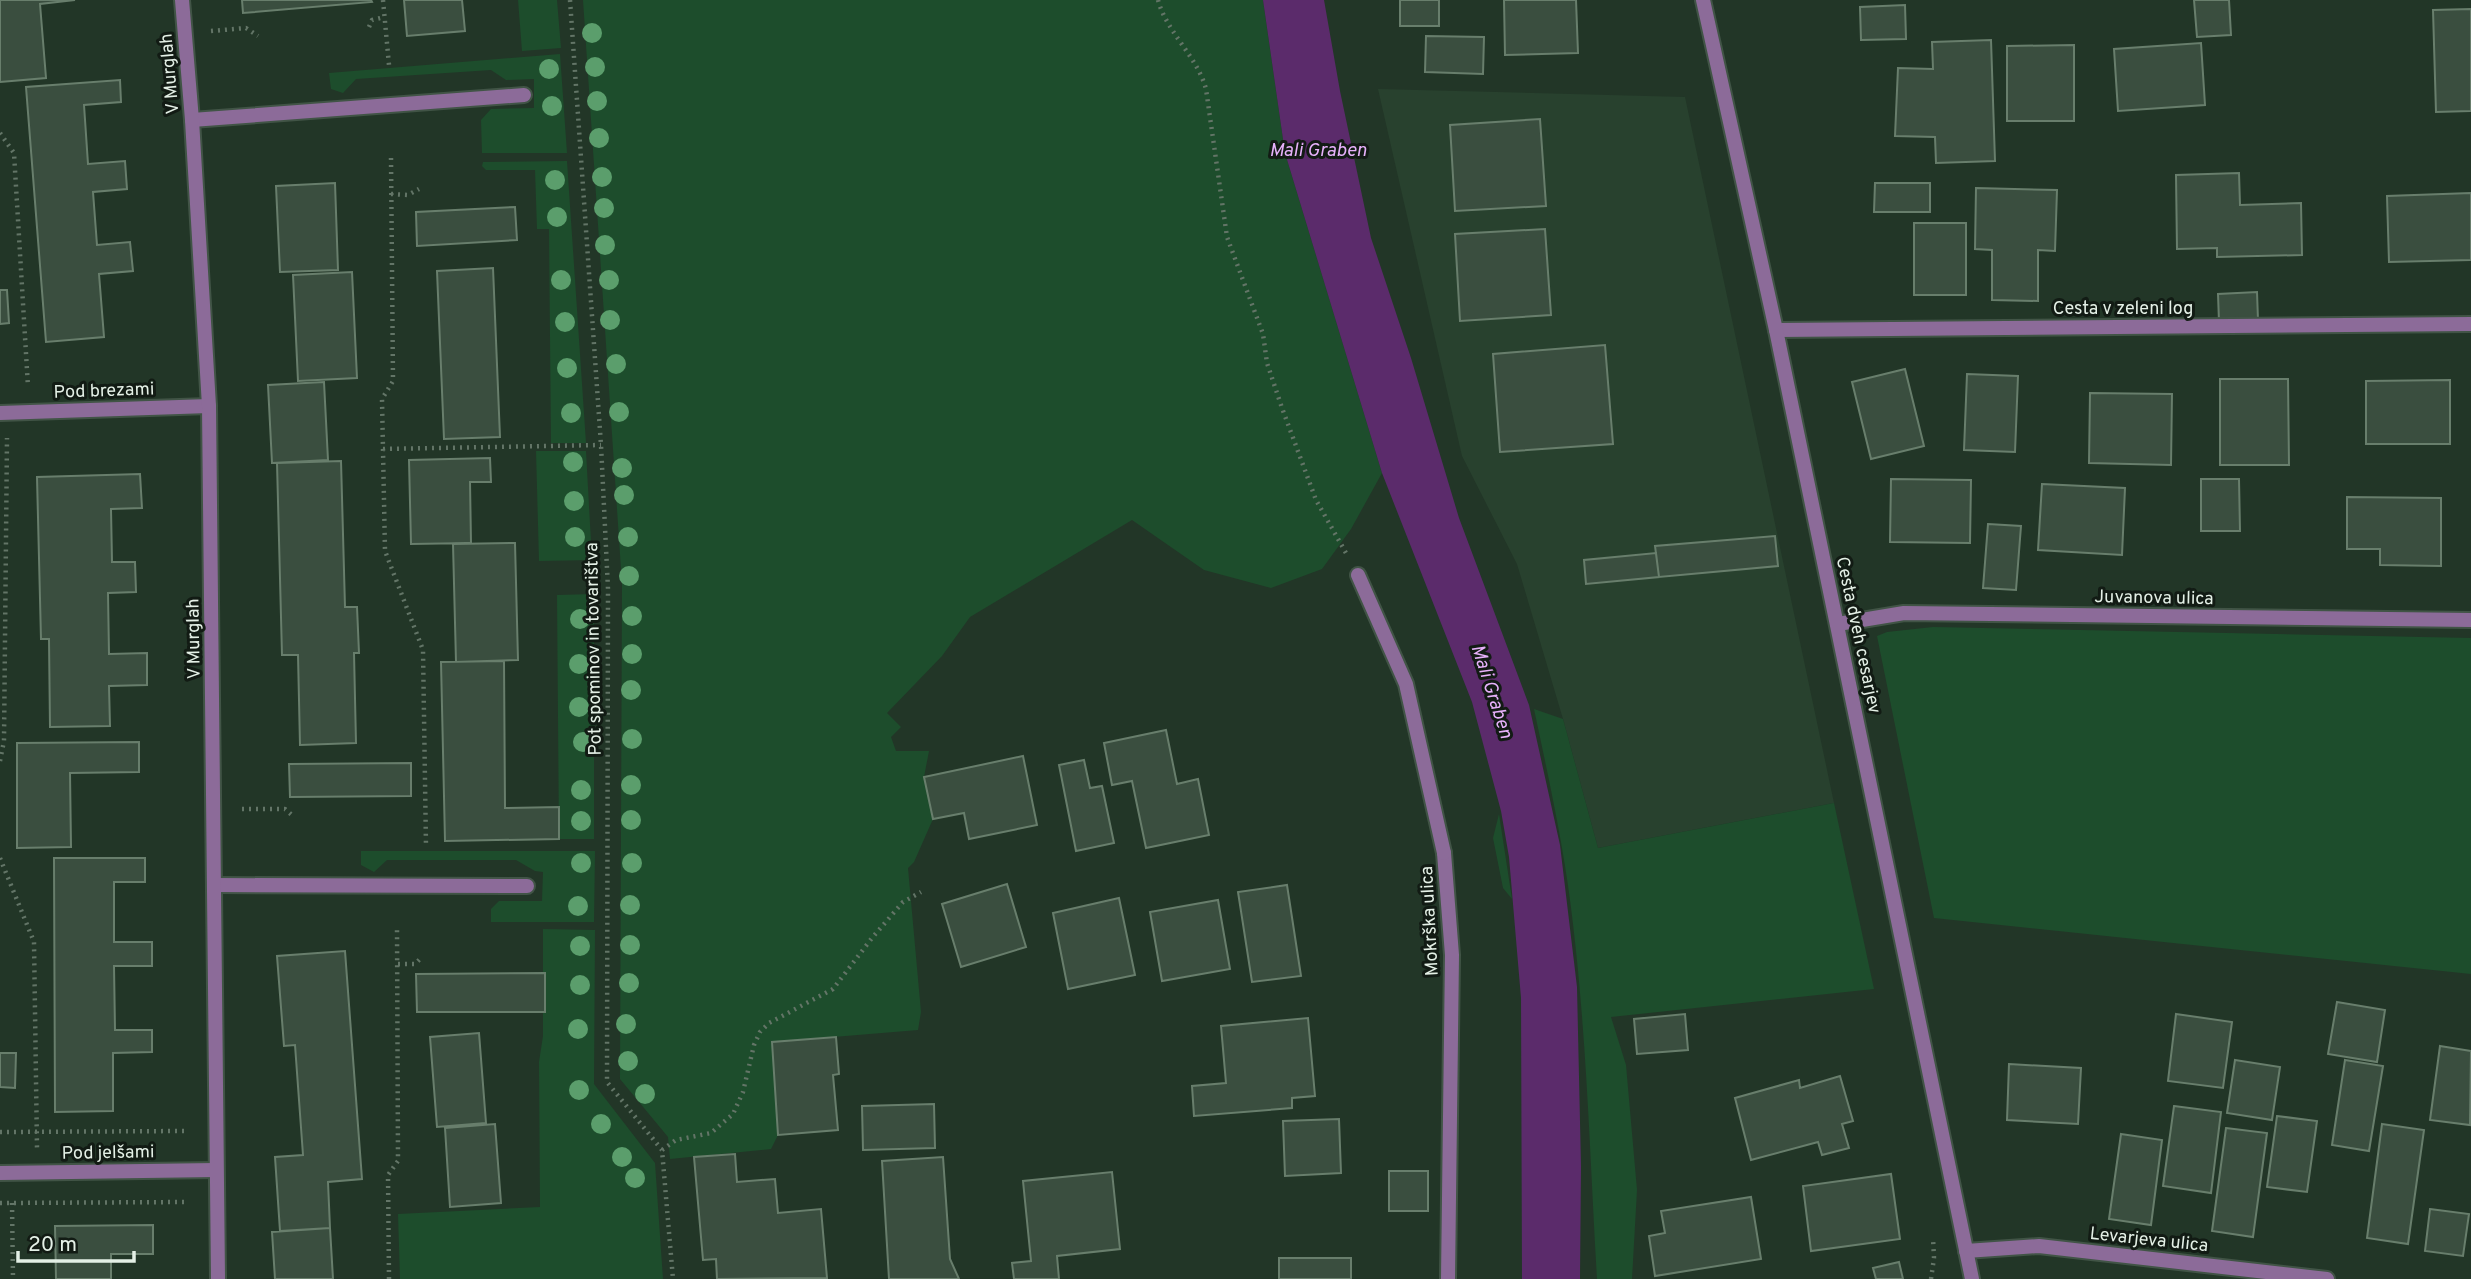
<svg xmlns="http://www.w3.org/2000/svg" width="2471" height="1279" viewBox="0 0 2471 1279" font-family="Overpass,sans-serif">
<rect width="100%" height="100%" fill="#223627"/>
<path fill="#28412e" d="M1378,89L1685,97L1834,803L1598,848L1563,719L1517,564L1462,456Z"/>
<path fill="#1d4d2c" d="M518,0H557L561,48L522,51Z
M583,0H1263L1285,153L1382,473L1351,529L1322,569L1271,588L1204,570L1132,520L970,617L942,656L887,713L901,727L891,737L896,751H929L924,777L933,819L914,862L908,868L921,1012L918,1030L773,1042L778,1135L771,1149L670,1159L668,1137L620,1079L622,584Z
M560,54L567,153H482L481,120L491,109L534,108V79L506,80L491,70L356,79L343,93L331,89L329,73Z
M567,161L586,443H551L549,229H537L535,170H486L482,166L483,162Z
M536,451H586L592,560L539,561Z
M594,594V839H559L557,595Z
M1933,627L2471,638V974L1934,918L1877,636L1887,632Z
M1534,709L1563,719L1598,848L1834,803L1874,989L1611,1017L1626,1065L1637,1190L1632,1279H1597C1590,1161 1587,1041 1573,924C1565,851 1549,780 1534,709Z
M1499,814L1512,899L1503,888L1493,838Z
M361,851H595L594,922H491V909L499,901H542L543,872L535,871L516,860H387L374,872L361,865Z
M543,929L595,930L594,1084L655,1163L663,1279H400L398,1214L540,1207L539,1062L543,1036Z"/>
<path fill="#5b2b6b" d="M1263,0H1324L1340,91L1371,238L1411,358L1459,518L1529,705L1560,845L1577,987L1581,1166L1580,1279H1522L1521,998L1509,857L1501,811L1472,702L1382,473L1285,153Z"/>
<path fill="#3a4e3f" stroke="#687e6c" stroke-width="2" d="M0,0H75L40,4L46,78L0,82Z
M242,0H371L372,2L243,13Z
M404,0H462L465,31L407,36Z
M1400,0H1439V26H1400Z
M1504,0H1576L1578,53L1505,55Z
M2194,0H2229L2231,35L2197,37Z
M1905,5L1906,39L1861,40L1860,7Z
M2471,9V111L2436,112L2433,10Z
M1426,36L1484,37L1483,74L1425,72Z
M1991,40L1995,161L1936,163L1935,137L1895,136L1898,68L1933,69L1932,42Z
M2201,43L2205,105L2118,111L2114,49Z
M2074,45V121H2007V46Z
M120,80L121,102L84,105L88,164L125,161L127,189L93,192L97,245L130,242L133,271L99,274L104,337L46,342L26,87Z
M1540,119L1546,206L1455,211L1450,125Z
M2239,173L2240,205L2301,203L2302,255L2217,257V248L2177,249L2176,175Z
M335,183L338,270L280,272L276,186Z
M1875,183H1930V212H1874Z
M1976,188L2057,190L2055,251L2038,250V301L1992,300V250L1975,249Z
M2471,193V260L2389,262L2387,196Z
M515,207L517,240L417,246L416,212Z
M1914,223H1966V295H1914Z
M1545,229L1551,315L1460,321L1455,234Z
M493,268L500,437L444,439L437,271Z
M352,272L357,378L298,381L293,275Z
M0,290H7L9,323L0,324Z
M2257,292L2258,320L2219,322L2218,294Z
M1605,345L1613,444L1500,452L1493,354Z
M1905,369L1924,446L1871,459L1852,382Z
M1967,374L2018,376L2015,452L1964,450Z
M2220,379H2288L2289,465H2220Z
M2450,380V444H2366V381Z
M324,382L328,460L272,463L268,385Z
M2090,393L2172,394L2171,465L2089,463Z
M490,458L491,482H470L471,543L411,544L409,460Z
M341,461L345,607H357L359,653H354L356,743L300,745L298,655H282L277,463Z
M140,474L142,508L111,509L112,562H135L136,592L108,593L109,654L147,653V685L109,686L110,726L50,727L49,639H41L37,477Z
M1891,479L1971,480L1970,543L1890,542Z
M2201,479H2239L2240,531H2201Z
M2042,484L2125,488L2122,555L2038,550Z
M2347,497L2441,498V566L2380,565V549H2347Z
M1988,524L2021,526L2016,590L1983,588Z
M1775,536L1778,566L1659,577L1655,546Z
M515,543L518,660L456,662L453,544Z
M1656,553L1659,577L1586,584L1584,560Z
M504,661L505,808L559,807V839L445,841L441,662Z
M1166,730L1177,784L1198,779L1209,835L1146,848L1132,781L1112,785L1104,743Z
M139,742V772L70,773L71,847L17,848V743Z
M1023,756L1037,825L969,839L964,813L933,819L924,777Z
M1084,760L1090,788L1102,786L1114,843L1076,851L1059,765Z
M411,763V796L290,797L289,764Z
M54,858H145V882H114V942H152V966H114L115,1030H152V1052L113,1053V1111L55,1112Z
M1007,884L1026,947L961,967L942,904Z
M1287,885L1301,976L1252,982L1238,892Z
M1119,898L1135,975L1068,989L1053,913Z
M1218,900L1230,969L1162,981L1150,912Z
M345,951L362,1179L328,1182L330,1228L280,1231L275,1157L303,1155L295,1045L284,1046L277,956Z
M545,973V1012H417L416,974Z
M2337,1002L2385,1010L2377,1062L2328,1054Z
M1685,1014L1688,1050L1637,1054L1634,1019Z
M2176,1014L2232,1022L2223,1088L2168,1081Z
M1308,1018L1315,1096L1292,1098V1108L1194,1116L1192,1086L1226,1083L1221,1026Z
M479,1033L486,1123L437,1127L430,1037Z
M836,1037L839,1074L833,1075L838,1130L778,1135L772,1042Z
M2440,1046L2471,1051L2470,1125L2430,1120Z
M0,1053H16L15,1088L0,1087Z
M2235,1060L2280,1067L2272,1120L2227,1113Z
M2345,1060L2383,1066L2369,1151L2332,1145Z
M2009,1064L2081,1068L2078,1124L2007,1120Z
M1840,1076L1853,1121L1842,1124L1849,1148L1822,1155L1818,1142L1751,1160L1735,1098L1799,1080L1800,1088Z
M934,1104L935,1148L863,1150L862,1106Z
M2174,1106L2221,1112L2211,1193L2163,1186Z
M2277,1116L2317,1121L2307,1192L2267,1187Z
M1339,1119L1341,1173L1285,1176L1283,1121Z
M495,1124L501,1203L450,1207L445,1128Z
M2382,1124L2424,1130L2408,1244L2367,1238Z
M2226,1128L2267,1133L2253,1237L2212,1231Z
M2121,1134L2162,1140L2151,1225L2109,1219Z
M735,1154L737,1182L775,1179L778,1213L821,1209L827,1278L717,1279L716,1259L703,1260L694,1157Z
M943,1157L950,1259L959,1279H889L882,1161Z
M1389,1171H1428V1211H1389Z
M1112,1172L1120,1249L1057,1256L1059,1279H1014L1012,1263L1031,1261L1023,1181Z
M1891,1174L1900,1239L1811,1251L1803,1186Z
M1751,1197L1761,1259L1655,1276L1649,1236L1665,1233L1661,1211Z
M2430,1209L2469,1214L2463,1256L2425,1251Z
M153,1225V1254H111V1279H56L55,1226Z
M330,1228L333,1279H275L272,1232Z
M1279,1258H1351V1279H1279Z
M1899,1262L1903,1279H1876L1873,1268Z"/>
<g fill="none" stroke-linecap="round" stroke-linejoin="round">
<defs>
<path id="service" d="M192,120L524,95
M1444,853L1452,955L1448,1279
M215,885L527,886"/>
<path id="minor" d="M1776,330L2471,324
M0,413L209,406
M1358,575L1406,684L1444,853
M1838,624L1904,613L2471,620
M0,1173L216,1170
M1966,1251L2039,1246L2327,1279"/>
<path id="tertiary" d="M182,0L192,120L209,406L218,1279
M1703,0L1776,330L1972,1279"/>
</defs>
<use href="#service" stroke="#415446" stroke-width="18"/>
<use href="#minor" stroke="#415446" stroke-width="18"/>
<use href="#tertiary" stroke="#415446" stroke-width="18"/>
<path stroke="#637567" stroke-width="4.5" stroke-dasharray="2 5" stroke-linecap="butt" d="M383,0L389,65
M570,0L601,445L608,589L607,1082L662,1150L673,1279
M1158,0C1167,33 1197,56 1206,89L1227,237L1263,334L1267,363L1282,408L1316,500L1346,553
M369,27L372,20L385,17
M211,31L246,28L258,36
M0,133L14,153L28,387
M391,158L393,381L382,399L385,551L423,650L426,847
M391,194L408,195L419,189
M383,449L601,445
M0,761L4,741L7,438
M242,809H285L293,816
M0,858L34,942L37,1148
M398,964H415L421,958
M0,1132L186,1131
M662,1150L676,1140L711,1133L733,1114L743,1092L754,1045L760,1032L769,1023L833,989L872,938L903,902L921,892
M0,1203L187,1202
M12,1203L13,1279
M389,1279L388,1175L398,1161L397,927
M1931,1279L1934,1258L1933,1238"/>
<use href="#service" stroke="#8c6b99" stroke-width="14"/>
<use href="#minor" stroke="#8c6b99" stroke-width="14"/>
<use href="#tertiary" stroke="#8c6b99" stroke-width="14"/>
</g>
<g fill="#5b9e6c">
<circle cx="592" cy="33" r="10"/>
<circle cx="595" cy="67" r="10"/>
<circle cx="549" cy="69" r="10"/>
<circle cx="597" cy="101" r="10"/>
<circle cx="552" cy="106" r="10"/>
<circle cx="599" cy="138" r="10"/>
<circle cx="602" cy="177" r="10"/>
<circle cx="555" cy="180" r="10"/>
<circle cx="604" cy="208" r="10"/>
<circle cx="557" cy="217" r="10"/>
<circle cx="605" cy="245" r="10"/>
<circle cx="561" cy="280" r="10"/>
<circle cx="609" cy="280" r="10"/>
<circle cx="610" cy="320" r="10"/>
<circle cx="565" cy="322" r="10"/>
<circle cx="616" cy="364" r="10"/>
<circle cx="567" cy="368" r="10"/>
<circle cx="619" cy="412" r="10"/>
<circle cx="571" cy="413" r="10"/>
<circle cx="573" cy="462" r="10"/>
<circle cx="622" cy="468" r="10"/>
<circle cx="624" cy="495" r="10"/>
<circle cx="574" cy="501" r="10"/>
<circle cx="575" cy="537" r="10"/>
<circle cx="628" cy="537" r="10"/>
<circle cx="629" cy="576" r="10"/>
<circle cx="632" cy="616" r="10"/>
<circle cx="580" cy="619" r="10"/>
<circle cx="632" cy="654" r="10"/>
<circle cx="579" cy="664" r="10"/>
<circle cx="631" cy="690" r="10"/>
<circle cx="579" cy="707" r="10"/>
<circle cx="632" cy="739" r="10"/>
<circle cx="583" cy="742" r="10"/>
<circle cx="631" cy="785" r="10"/>
<circle cx="581" cy="790" r="10"/>
<circle cx="631" cy="820" r="10"/>
<circle cx="581" cy="821" r="10"/>
<circle cx="581" cy="863" r="10"/>
<circle cx="632" cy="863" r="10"/>
<circle cx="630" cy="905" r="10"/>
<circle cx="578" cy="906" r="10"/>
<circle cx="630" cy="945" r="10"/>
<circle cx="580" cy="946" r="10"/>
<circle cx="629" cy="983" r="10"/>
<circle cx="580" cy="985" r="10"/>
<circle cx="626" cy="1024" r="10"/>
<circle cx="578" cy="1029" r="10"/>
<circle cx="628" cy="1061" r="10"/>
<circle cx="579" cy="1090" r="10"/>
<circle cx="645" cy="1094" r="10"/>
<circle cx="601" cy="1124" r="10"/>
<circle cx="622" cy="1157" r="10"/>
<circle cx="635" cy="1178" r="10"/>
</g>
<g text-anchor="middle" stroke-width="6" stroke-linejoin="round" paint-order="stroke">
<g font-size="18" fill="#e4f0e6" stroke="#121b14">
<text transform="translate(169 74) rotate(-95)" y="6">V Murglah</text>
<text x="2123" y="314">Cesta v zeleni log</text>
<text transform="translate(104 390) rotate(-2)" y="6">Pod brezami</text>
<text transform="translate(2154 597) rotate(1)" y="6">Juvanova ulica</text>
<text transform="translate(1859 635) rotate(78)" y="6">Cesta dveh cesarjev</text>
<text transform="translate(193 639) rotate(-91)" y="6">V Murglah</text>
<text transform="translate(593 649) rotate(-91)" y="6">Pot spominov in tovarištva</text>
<text transform="translate(1429 921) rotate(-93)" y="6">Mokrška ulica</text>
<text transform="translate(108 1152) rotate(-1)" y="6">Pod jelšami</text>
<text transform="translate(2149 1239) rotate(6)" y="6">Levarjeva ulica</text>
</g>
<g font-size="19" font-style="italic" fill="#e7b1fb" stroke="#121b14">
<text x="1318" y="156">Mali Graben</text>
<text transform="translate(1493 691) rotate(72)" y="7">Mali Graben</text>
</g>
</g>
<path d="M18 1251v10h116v-10" fill="none" stroke="#e4f0e6" stroke-width="3.5"/>
<text x="28" y="1251" font-size="21" fill="#e4f0e6" stroke="#121b14" stroke-width="5" paint-order="stroke">20 m</text>
</svg>
